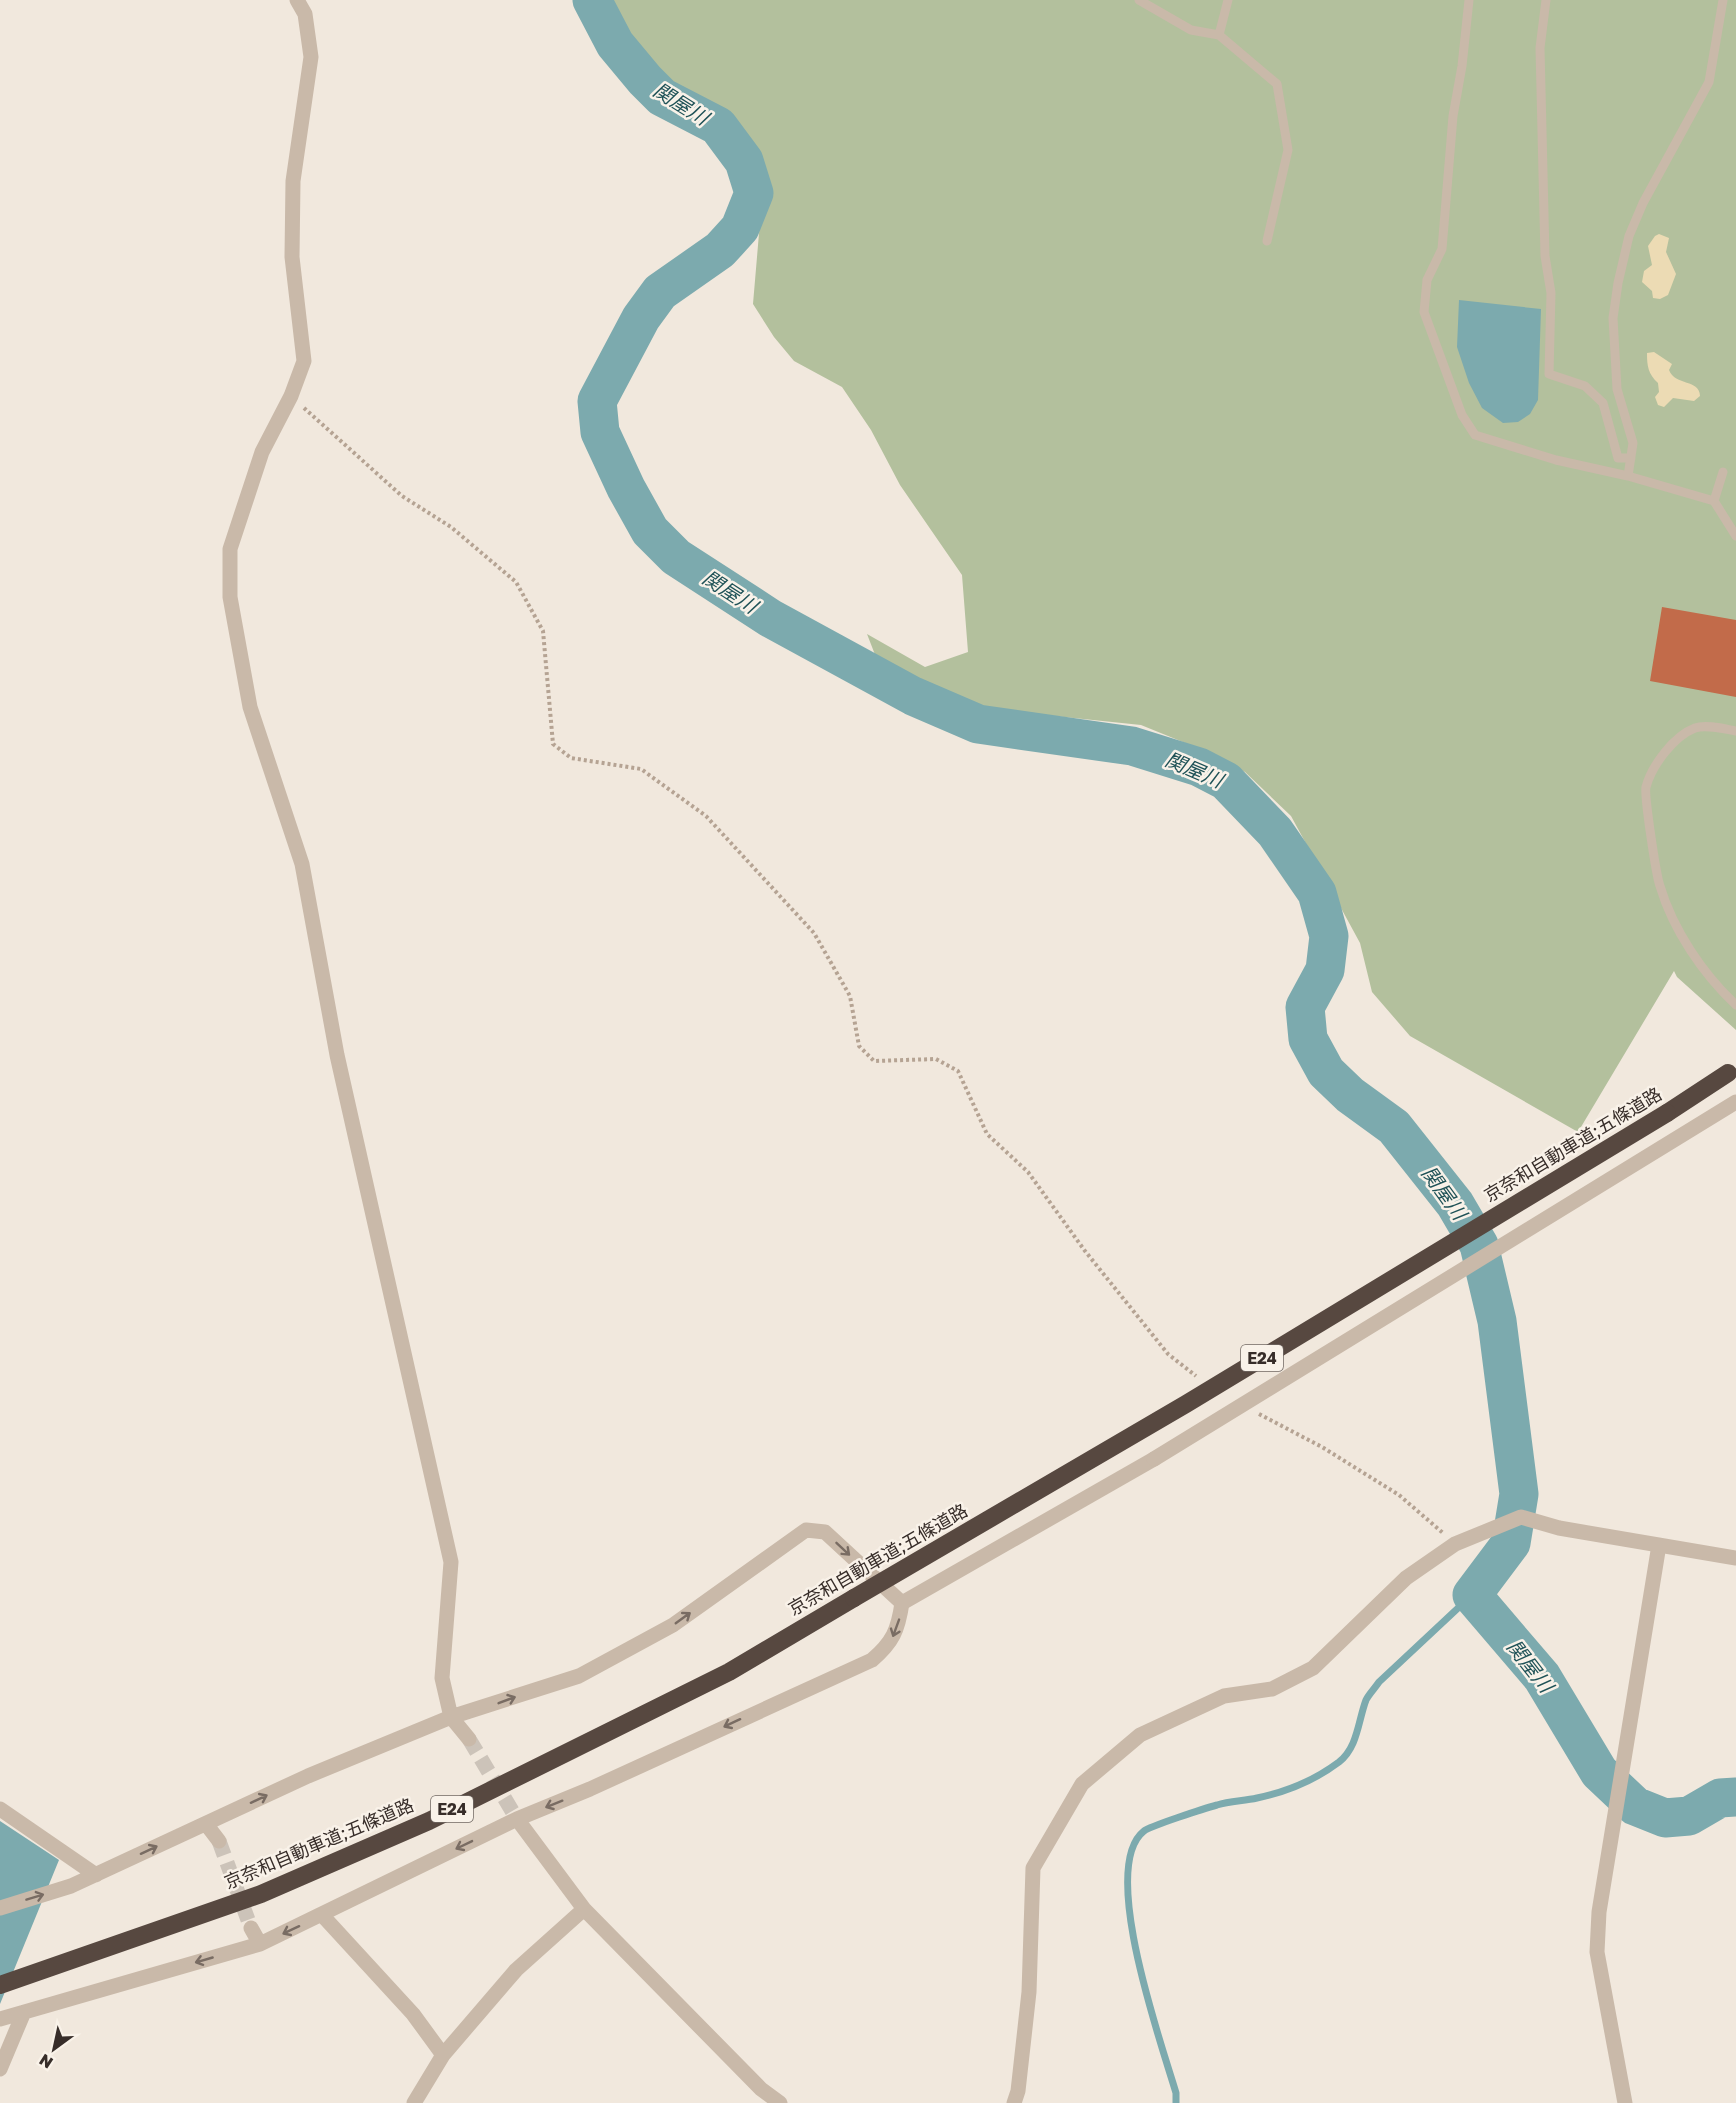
<svg xmlns="http://www.w3.org/2000/svg" width="1736" height="2103" viewBox="0 0 1736 2103" font-family="'Golos Text','Noto Sans JP',sans-serif">
<rect width="100%" height="100%" fill="#f1e8dd"/>
<path fill="#b3c09d" d="M609,0H1736V1030L1677,977L1674,971L1578,1132L1410,1036L1372,992L1360,943L1291,816L1245,772L1205,751L1141,725L987,709L921,685L879,665L867,634L925,667L968,652L962,575L900,485L871,430L842,387L794,361L774,337L753,304L761,210L758,159L732,125L662,77L642,59L625,33Z"/>
<path fill="#ecdbb4" d="M1659,234L1669,238L1666,252L1676,274L1668,295L1660,299L1653,298L1652,291L1642,282L1644,271L1652,265L1648,246L1655,236Z
M1654,352L1672,364L1669,370C1675,386 1700,379 1700,396L1694,401L1673,398L1664,407L1658,405L1655,397L1659,392L1658,383C1648,374 1647,366 1647,353Z"/>
<path fill="#7caaae" d="M1459,300L1541,309L1538,400L1530,414L1518,422L1503,423L1482,408L1469,383L1457,347Z
M0,1821L59,1860L0,2004Z"/>
<g fill="none" stroke-linecap="round" stroke-linejoin="round">
<path stroke="#7caaae" stroke-width="7" d="M1176,2103V2093C1162,2045 1098,1867 1144,1831C1150,1826 1206,1808 1217,1805C1230,1801 1244,1801 1257,1798C1286,1792 1315,1780 1339,1762C1358,1747 1358,1721 1366,1700C1369,1694 1375,1688 1379,1682L1472,1595"/>
<path stroke="#7caaae" stroke-width="39" d="M592,0L615,44L645,80L662,97L718,126L744,161L754,193L740,228L720,250L660,292L641,318L597,401L600,432L626,488L650,531L676,557L770,618L913,696L978,724L1132,746L1199,767L1226,781L1275,832L1317,893L1329,936L1325,970L1305,1007L1308,1039L1326,1072L1350,1095L1394,1127L1455,1204L1479,1245L1497,1321L1519,1494L1511,1543L1472,1595L1542,1677L1599,1772L1635,1806L1665,1818L1689,1816L1720,1798L1736,1797"/>
</g>
<path fill="#c26b4a" d="M1662,607L1736,620V697L1650,681Z"/>
<g fill="none" stroke-linecap="round" stroke-linejoin="round">
<path stroke="#ccc3b9" stroke-width="15" stroke-dasharray="15 8" stroke-linecap="butt" d="M469,1739L517,1819
M219,1841L251,1928"/>
<path stroke="#b5a393" stroke-width="4" stroke-dasharray="3 3" stroke-linecap="butt" d="M304,408L402,496L451,527L516,582L543,631L553,744L571,758L641,769L706,816L814,933L850,996L859,1046L874,1061L936,1059L958,1071L987,1134L1028,1172L1085,1251L1168,1354L1196,1376
M1259,1414L1322,1447L1399,1495L1443,1533"/>
<path stroke="#c9b9a9" stroke-width="9" d="M1139,0L1191,30L1219,35L1228,0
M1469,0L1462,66L1453,116L1442,249L1427,280L1424,312L1462,415L1475,435L1556,460L1628,476
M1546,0L1540,48L1545,256L1551,293L1549,374L1585,386L1603,403L1618,458H1631
M1219,35L1277,84L1288,150L1267,241
M1723,472L1714,501L1736,536
M1714,501L1628,476L1633,443L1617,389L1613,318L1618,283L1629,236L1643,203L1709,82L1723,0
M1736,731C1725,729 1706,724 1695,728C1674,736 1652,765 1646,787C1644,795 1656,875 1660,886C1673,930 1703,974 1736,1005"/>
<path stroke="#c9b9a9" stroke-width="15" d="M297,0L305,14L311,57L293,181L292,257L304,361L291,396L262,452L230,549V597L250,707L302,864L337,1055L451,1562L442,1678L451,1717L469,1739
M0,1809L96,1875
M517,1819L584,1909L761,2089L780,2103
M206,1824L219,1841
M0,1908L71,1886L308,1776L451,1717L579,1676L673,1625L806,1530L825,1532L902,1603C898,1630 893,1642 872,1660L590,1789L517,1819L260,1944L0,2019
M323,1916L413,2014L443,2055
M251,1928L260,1944
M0,2069L24,2012
M414,2103L443,2055L516,1970L584,1909
M1014,2103L1018,2091L1029,1992L1033,1868L1082,1784L1140,1735L1224,1696L1272,1689L1313,1668L1406,1578L1455,1544L1521,1517L1559,1528L1736,1558
M1625,2103L1597,1952L1599,1912L1659,1545"/>
<path stroke="#c9b9a9" stroke-width="15" d="M902,1603L1154,1459"/>
<path stroke="#574840" stroke-width="18" d="M1667,1113L1728,1073
M0,1985L261,1894L429,1821L729,1672L854,1598"/>
<path stroke="#c9b9a9" stroke-width="15" d="M1154,1459L1736,1102"/>
<path stroke="#574840" stroke-width="18" d="M854,1598L1186,1404L1667,1113"/>
</g>
<defs><path id="oneway-shaft" d="M-6 0H5M1.5-3L5.5 0L1.5 3" fill="none" stroke-width="1.6" stroke-linecap="round" stroke-linejoin="round" transform="scale(1.5)"/></defs>
<g stroke="#796c63">
<use href="#oneway-shaft" transform="translate(843 1549) rotate(43)"/>
<use href="#oneway-shaft" transform="translate(683 1618) rotate(-36)"/>
<use href="#oneway-shaft" transform="translate(896 1628) rotate(110)"/>
<use href="#oneway-shaft" transform="translate(507 1700) rotate(-21)"/>
<use href="#oneway-shaft" transform="translate(732 1723) rotate(155)"/>
<use href="#oneway-shaft" transform="translate(259 1799) rotate(-25)"/>
<use href="#oneway-shaft" transform="translate(554 1804) rotate(158)"/>
<use href="#oneway-shaft" transform="translate(464 1845) rotate(154)"/>
<use href="#oneway-shaft" transform="translate(149 1850) rotate(-25)"/>
<use href="#oneway-shaft" transform="translate(35 1897) rotate(-17)"/>
<use href="#oneway-shaft" transform="translate(291 1930) rotate(155)"/>
<use href="#oneway-shaft" transform="translate(204 1960) rotate(164)"/>
</g>
<g text-anchor="middle" stroke-width="5" stroke-linejoin="round" paint-order="stroke">
<g fill="#f9f2e9" stroke="#716863" stroke-width="1.5">
<rect x="1241" y="1345" width="42" height="26" rx="4.5"/>
<rect x="431" y="1796" width="42" height="26" rx="4.5"/>
</g>
<g font-size="16" font-weight="bold" fill="#372d29">
<text x="1262" y="1364">E24</text>
<text x="452" y="1815">E24</text>
</g>
<g font-size="18" fill="#372d29" stroke="#f9f2e9">
<text transform="translate(1573 1145) rotate(-31)" y="6">京奈和自動車道;五條道路</text>
<text transform="translate(878 1560) rotate(-30)" y="6">京奈和自動車道;五條道路</text>
<text transform="translate(319 1844) rotate(-23)" y="6">京奈和自動車道;五條道路</text>
</g>
<g font-size="20" font-style="italic" fill="#1f5257" stroke="#f9f2e9">
<text transform="translate(681 104) rotate(32)" y="7">関屋川</text>
<text transform="translate(730 592) rotate(33)" y="7">関屋川</text>
<text transform="translate(1194 770) rotate(23)" y="7">関屋川</text>
<text transform="translate(1444 1193) rotate(54)" y="7">関屋川</text>
<text transform="translate(1530 1666) rotate(52)" y="7">関屋川</text>
</g>
</g>
<g transform="translate(54 2049) rotate(213)" stroke="#f9f2e9" stroke-width="4.5" paint-order="stroke">
<path d="M0-4.5L10 22L0 15L-10 22Z" fill="#372d29"/>
<text y="-9" font-size="16" font-weight="bold" text-anchor="middle" fill="#372d29">N</text>
</g>
</svg>
